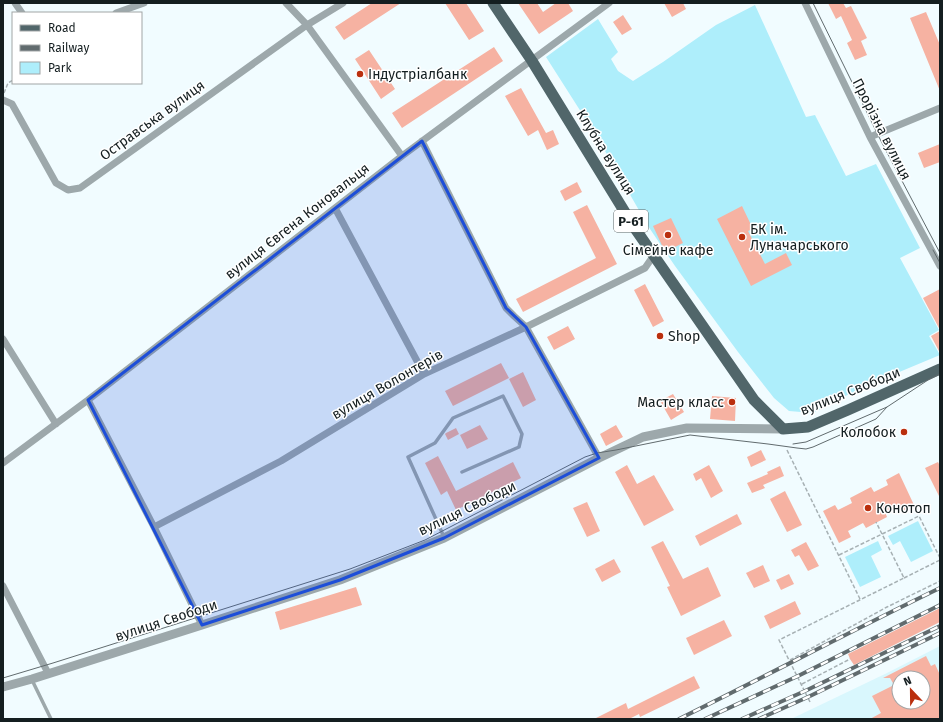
<svg xmlns="http://www.w3.org/2000/svg" width="943" height="722" viewBox="0 0 943 722" font-family="'Fira Sans',sans-serif">
<rect width="100%" height="100%" fill="#f1fcff"/>
<path fill="#d9f7fd" fill-rule="evenodd" d="M940,646V719H791L887,673ZM899,678H923V702H899Z"/>
<path fill="#aeeefb" d="M755,5L806,117L815,115L846,176L876,164L920,248L900,258L939,330L929,336L940,355L873,383L841,398L813,413L789,411L774,398L738,352L675,266L648,226L597,137L546,57L598,19L618,52L611,59L618,71L633,81L663,62L716,25Z
M918,521L933,551L911,562L900,541L893,545L888,536Z
M878,541L882,550L871,556L881,577L860,587L845,557Z"/>
<path fill="#f6b2a2" fill-rule="evenodd" d="M372,3H401L344,40L335,27Z
M445,3H466L484,31L469,40Z
M518,3H537L543,12L556,3H568L573,11L539,34Z
M664,3H683L686,9L672,17Z
M828,3H843L846,8L851,6L867,38L861,41L867,55L855,60L847,43L852,40L841,16L836,19Z
M926,12L940,45V91L910,18Z
M623,15L632,29L622,35L613,22Z
M494,47L503,61L402,128L392,113Z
M369,50L395,89L381,99L355,59Z
M521,88L546,133L553,130L559,144L547,150L538,130L528,136L505,96Z
M940,144V162L924,168L918,153Z
M577,182L582,192L565,201L560,191Z
M587,205L617,264L523,312L516,299L596,258L573,212Z
M742,206L753,229L748,231L765,264L786,253L792,265L751,286L717,219Z
M671,218L683,243L665,252L653,226Z
M645,284L664,321L653,327L634,290Z
M940,289V330L923,298Z
M568,326L575,339L554,350L547,337Z
M940,331V353L931,336Z
M501,363L509,378L453,406L445,391Z
M523,372L536,400L523,407L509,379Z
M673,394L684,412L671,420L660,401Z
M712,396L736,398L735,421L710,419Z
M480,425L488,439L467,449L460,435Z
M616,425L623,437L606,446L600,434Z
M456,428L459,434L448,440L445,434L446,433Z
M761,450L766,460L751,467L747,457Z
M438,456L456,491L513,462L521,478L456,510L447,491L441,495L425,463Z
M938,462L940,466V498L925,468Z
M627,465L637,484L654,475L674,510L644,526L615,472Z
M709,465L723,491L711,498L701,478L696,481L693,474Z
M780,466L784,476L763,485L765,488L752,493L747,483L768,474L767,472Z
M899,473L914,505L901,512L898,506L885,512L887,517L866,528L863,523L848,531L851,537L839,543L823,511L835,505L838,510L852,503L850,498L871,487L874,492L888,485L886,480Z
M785,491L802,525L787,532L770,499Z
M587,502L600,531L587,537L573,508Z
M737,514L742,524L700,546L695,536Z
M663,541L683,579L708,567L721,596L681,616L667,587L670,586L651,547Z
M806,542L819,566L808,571L799,555L795,557L791,550Z
M614,559L621,572L602,582L595,569Z
M763,565L770,581L754,588L746,573Z
M789,574L794,584L781,590L776,580Z
M356,587L362,605L280,630L275,612Z
M795,601L801,614L770,629L764,616Z
M940,608V622L854,665L850,659L848,654Z
M724,620L732,636L694,655L686,638Z
M926,656L931,666L935,664L940,675V719H870L881,713L872,696L894,685L890,678H883ZM899,678H923V702H899Z
M694,676L700,688L640,717L639,714L629,719H594L626,703L628,709Z"/>
<g fill="none" stroke-linecap="round" stroke-linejoin="round">
<path stroke="#a7b1b4" stroke-width="1.5" stroke-dasharray="4 2" stroke-linecap="butt" d="M4,93L8,83L13,80
M787,450L860,599
M839,555L919,516L940,558
M904,578L940,560
M790,660L887,607L940,581
M802,684L850,659
M810,702L779,640L904,578L876,522"/>
<path stroke="#9da8ab" stroke-width="3.5" d="M444,537L408,457L435,443L453,418L503,396L522,434L519,447L462,472
M32,680L51,719"/>
<path stroke="#9da8ab" stroke-width="7" d="M15,3L22,13
M286,3L307,25L402,156
M805,3L870,137L940,266
M116,13L144,3
M3,100L12,104L56,183L68,190L80,188L307,25L343,3
M870,137L940,108
M422,141L506,308L514,316L526,327L599,458
M335,208L424,374
M3,339L56,424
M88,400L154,527L202,625
M3,463L88,400L402,156L609,3
M154,527L281,461L424,374L526,327L645,268L654,255
M3,586L48,673"/>
<path stroke="#9da8ab" stroke-width="9" d="M3,687L32,679L202,625L340,580L444,538L599,458L643,437L687,428L783,429"/>
<path stroke="#51666a" stroke-width="11" d="M493,3L532,61L634,227L754,400L783,429L808,427L848,410L940,369"/>
<path stroke="#616b6e" stroke-width="1" d="M813,3L881,141L940,253
M933,250L940,263
M793,444L806,442L887,407L928,380L940,374
M3,678L53,663L350,569L425,540L585,457L597,453L616,450L690,435L768,444L797,448L806,449L813,447L876,419L887,407"/>
<defs>
<path id="rail" d="M679,719C766,676 853,630 940,588
M705,719L798,676L940,605
M742,719L805,691L940,626
M759,719L808,697L940,633"/>
</defs>
<use href="#rail" stroke="#616b6e" stroke-width="4"/>
<use href="#rail" stroke="#fff" stroke-width="2.5" stroke-dasharray="8" stroke-linecap="butt"/>
</g>
<path fill="#1d4ed8" fill-opacity="0.2" stroke="#1d4ed8" stroke-width="3" stroke-linejoin="round" d="M422,141L506,308L526,327L599,458L444,538L340,580L202,625L88,400Z"/>
<g fill="#ba2f0e" stroke="#fff" stroke-width="1.5">
<circle cx="360" cy="74" r="4"/>
<circle cx="668" cy="235" r="4"/>
<circle cx="742" cy="237" r="4"/>
<circle cx="660" cy="336" r="4"/>
<circle cx="732" cy="402" r="4"/>
<circle cx="904" cy="432" r="4"/>
<circle cx="868" cy="508" r="4"/>
</g>
<g text-anchor="middle" stroke-width="3" stroke-linejoin="round" paint-order="stroke">
<rect fill="#fff" stroke="#5a6263" stroke-width="1" x="614" y="210" width="34" height="22" rx="3"/>
<g font-size="13" font-weight="bold" fill="#141e20">
<text x="631" y="226">Р-61</text>
</g>
<g font-size="14" fill="#141e20" stroke="#fff" text-anchor="start">
<text x="368" y="79">Індустріалбанк</text>
<text x="750" y="234">БК ім.<tspan x="750" dy="16">Луначарського</tspan></text>
<text x="668" y="255" text-anchor="middle">Сімейне кафе</text>
<text x="668" y="341">Shop</text>
<text x="724" y="407" text-anchor="end">Мастер класс</text>
<text x="896" y="437" text-anchor="end">Колобок</text>
<text x="876" y="513">Конотоп</text>
</g>
<g font-size="14" fill="#141e20" stroke="#fff">
<text transform="translate(152 120) rotate(-36)" y="5">Остравська вулиця</text>
<text transform="translate(882 129) rotate(63)" y="5">Прорізна вулиця</text>
<text transform="translate(606 152) rotate(58)" y="5">Клубна вулиця</text>
<text transform="translate(297 221) rotate(-38)" y="5">вулиця Євгена Коновальця</text>
<text transform="translate(387 384) rotate(-30)" y="5">вулиця Волонтерів</text>
<text transform="translate(850 391) rotate(-22)" y="5">вулиця Свободи</text>
<text transform="translate(467 508) rotate(-26)" y="5">вулиця Свободи</text>
<text transform="translate(166 620) rotate(-18)" y="5">вулиця Свободи</text>
</g>
</g>
<rect width="943" height="722" fill="none" stroke="#141e20" stroke-width="8"/>
<rect x="12" y="12" width="130" height="72" fill="#ffffff" stroke="#a1a5a6"/>
<rect x="20" y="25" width="20" height="6" fill="#51666a" stroke="#a1a5a6"/>
<text x="48" y="32" font-size="12" fill="#141e20">Road</text>
<rect x="20" y="45" width="20" height="6" fill="#616b6e" stroke="#a1a5a6"/>
<text x="48" y="52" font-size="12" fill="#141e20">Railway</text>
<rect x="20" y="62" width="20" height="12" fill="#aeeefb" stroke="#a1a5a6"/>
<text x="48" y="72" font-size="12" fill="#141e20">Park</text>
<g transform="translate(911 690) rotate(338)"><circle r="19" fill="#ffffff" stroke="#a1a5a6"/>
<path d="M0-3L7 15L0 10L-7 15Z" fill="#ba2f0e"/>
<text y="-6" font-size="11" font-weight="bold" text-anchor="middle" fill="#141e20">N</text>
</g>
</svg>
